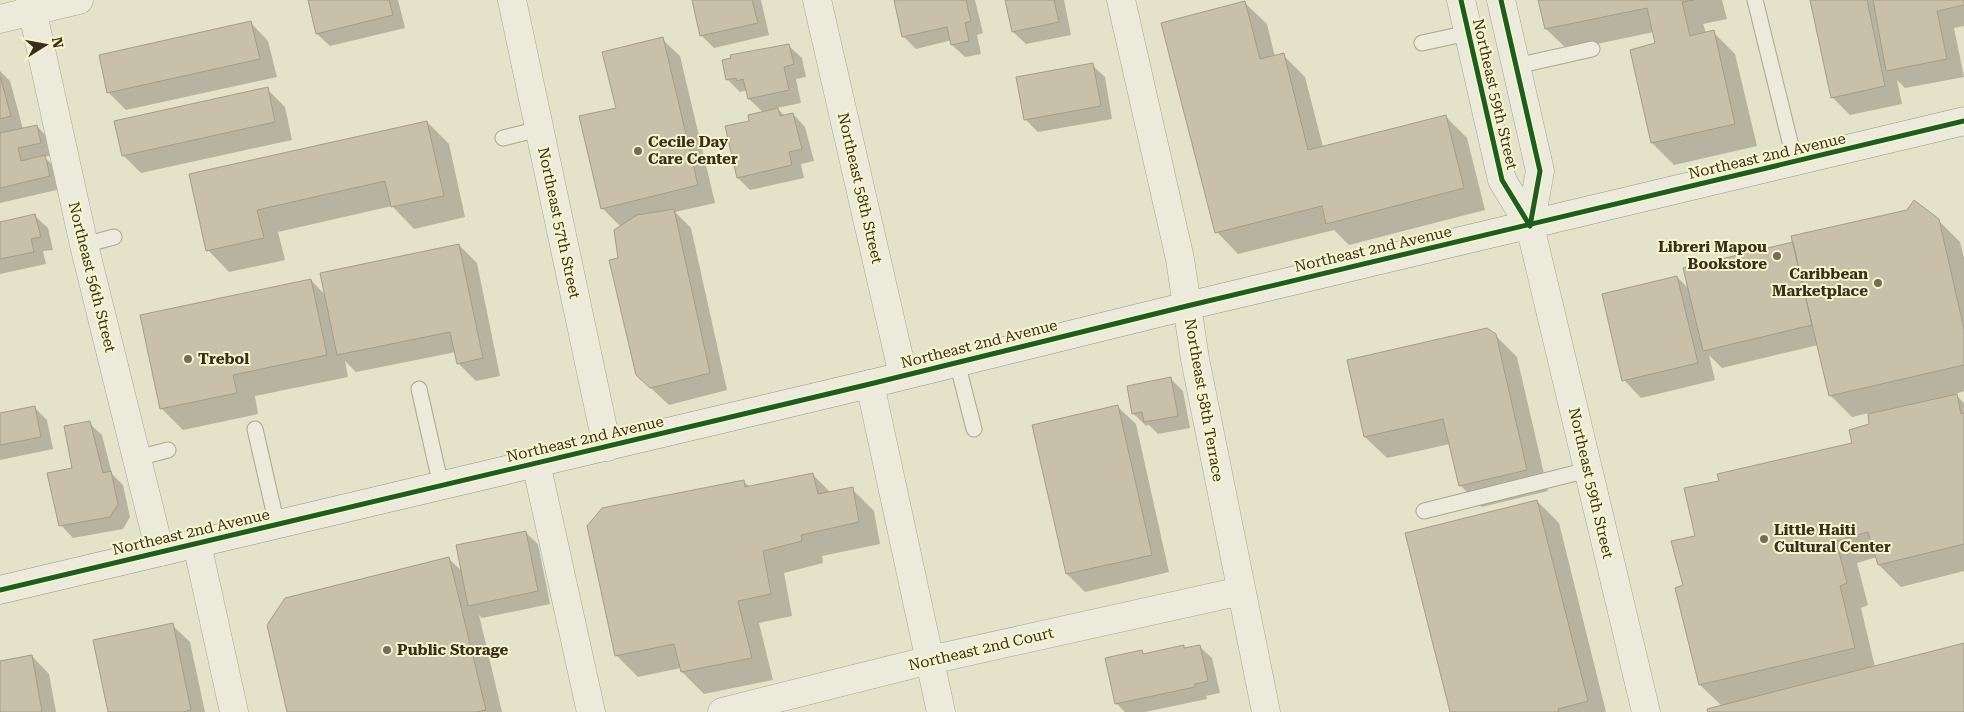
<svg xmlns="http://www.w3.org/2000/svg" width="1964" height="712" viewBox="0 0 1964 712" font-family="'Roboto Serif',serif">
<rect width="100%" height="100%" fill="#e4e2c8"/>
<path fill="#0003" d="M309,0H398L405,28L330,46L317,34Z
M693,0H761L769,35L714,48L702,36Z
M896,0H975L983,33L977,35L981,54L965,57L952,45V40L916,49L903,36Z
M1006,0H1064L1071,35L1026,44L1013,32Z
M1539,0H1722L1727,19L1703,24L1706,33L1713,32L1735,54L1757,146L1674,165L1652,143L1656,44L1654,32L1568,50L1546,29Z
M1812,0H1964V26L1954,28L1964,77L1905,88L1897,80L1902,104L1850,115L1832,97Z
M1245,3L1267,24L1275,57L1283,55L1305,77L1323,147L1445,116L1467,138L1485,210L1349,245L1334,230L1238,254L1217,232Z
M251,23L268,41L277,77L126,110L108,92Z
M662,39L680,56L715,203L675,212L691,228L727,390L669,405L637,375L620,259L621,227L602,208L617,108Z
M789,46L802,58L806,77L796,79L801,103L777,108L785,116L793,114L805,127L814,161L801,164L804,178L750,190L738,178L751,122L763,112L749,99L747,90L740,92L727,79Z
M1092,65L1105,77L1112,119L1038,132L1025,119Z
M0,71L10,81L23,129L37,126L49,139L53,155L44,157L57,169L61,189L0,203Z
M267,89L285,107L292,140L141,173L123,155Z
M427,122L449,144L465,217L414,229L392,206L278,232L285,260L229,272L208,250L191,175Z
M35,216L48,228L53,250L43,251L46,264L0,274V223Z
M1938,220L1960,242L1964,258V391L1955,394L1964,403V571L1901,587L1879,565L1877,557L1857,563L1868,605L1861,608L1875,667L1964,645V712H1709L1722,706L1700,685L1676,589L1685,585L1696,537L1853,444L1870,425L1869,413L1852,417L1830,395L1818,345L1722,368L1709,355L1715,380L1641,398L1624,380L1677,277L1690,290Z
M459,245L477,263L500,376L476,381L458,363L456,352L356,372L345,361L348,377L255,396L258,414L183,430L161,408L311,280L326,296Z
M1495,335L1517,357L1548,491L1482,507L1460,485L1450,444L1387,458L1365,437Z
M1171,379L1183,391L1190,428L1158,434L1149,425L1146,426L1133,413Z
M34,407L47,420L53,449L0,460V414Z
M1118,407L1136,424L1169,572L1085,592L1067,574Z
M89,423L102,435L112,474L123,485L130,517L123,529L73,538L61,525L74,469Z
M813,475L831,493L852,489L874,511L880,544L822,556L823,563L784,573L792,616L759,623L773,680L704,694L682,672L681,668L638,677L616,655L743,481L750,487Z
M1537,501L1559,523L1606,712H1451Z
M525,532L538,544L550,604L482,618L479,615L502,712H288L449,559L463,572Z
M172,625L190,642L205,712H109Z
M1199,646L1212,658L1220,693L1206,696L1207,699L1145,712H1125L1116,703L1142,651L1145,655L1183,647L1186,649Z
M32,656L49,674L56,712H0V662Z"/>
<path fill="#c8c0a9" stroke="#a49d88" d="M308,0H389L393,15L316,34Z
M692,0H752L758,23L700,36Z
M894,0H966L971,21L965,23L969,41L951,45L947,27L902,37Z
M1005,0H1054L1059,22L1012,32Z
M1538,0H1694L1682,2L1690,36L1714,30L1735,124L1651,143L1630,50L1655,43L1647,8L1545,29Z
M1810,0H1867L1885,86L1831,98Z
M1873,0H1964V5L1937,11L1947,59L1886,71Z
M1245,1L1260,59L1284,53L1308,150L1446,115L1464,188L1326,224L1322,206L1215,233L1161,23Z
M251,21L260,59L107,93L99,55Z
M663,37L698,185L601,209L579,116L616,108L602,52Z
M789,44L794,64L784,67L789,90L748,99L743,79L737,81L736,78L726,80L722,60L731,58L730,55Z
M1093,63L1101,106L1024,120L1016,77Z
M0,76L11,116L0,119Z
M268,87L275,122L122,156L114,121Z
M778,108L780,116L793,113L802,149L789,152L792,165L737,178L725,126L749,121L748,115Z
M427,121L444,196L391,207L385,181L257,210L264,238L206,251L189,174Z
M37,125L41,143L18,148L21,161L45,155L50,176L0,188V133Z
M1914,200L1939,219L1964,329V365L1829,396L1791,236L1907,210Z
M674,209L710,373L650,388L636,375L609,260L618,258L614,230L637,215Z
M35,214L41,237L31,239L34,252L0,259V222Z
M1793,242L1812,325L1703,351L1683,268Z
M459,244L483,358L457,364L450,332L337,355L320,273Z
M1677,276L1698,363L1622,381L1602,294Z
M311,279L327,355L233,375L237,393L160,409L140,315Z
M1487,328L1496,334L1527,470L1459,486L1443,419L1364,437L1347,360Z
M1171,377L1178,416L1144,422L1142,412L1132,414L1127,386Z
M1957,394L1961,414L1964,413V544L1878,565L1868,532L1836,541L1847,583L1840,586L1855,648L1699,685L1675,588L1683,585L1671,541L1695,536L1684,488L1719,481L1717,474L1852,443L1849,430L1869,424L1868,414Z
M1118,405L1152,555L1066,574L1032,425Z
M35,406L41,437L0,445V413Z
M90,421L103,473L111,471L118,504L110,517L59,526L47,473L72,468L64,426Z
M813,473L818,494L853,487L859,522L801,535L802,541L763,551L771,594L738,601L752,658L681,672L674,644L615,656L587,526L602,508L744,480L745,487Z
M1537,500L1588,701L1558,709L1559,712H1450L1405,533Z
M526,531L538,591L468,606L456,545Z
M449,557L486,710L476,712H287L267,625L285,598Z
M173,623L191,710L183,712H108L93,640Z
M1964,643V712H1708L1707,709Z
M1184,645V648L1200,645L1208,681L1195,684V687L1115,704L1105,658L1142,650L1143,654Z
M32,655L42,712H0V661Z"/>
<g fill="none" stroke-linecap="round" stroke-linejoin="round">
<defs>
<path id="service" d="M1755,0L1795,162
M1422,43L1468,33
M1516,66L1592,49
M503,138L539,129
M84,245L114,237
M957,362L974,429
M419,389L441,486
M255,429L277,525
M137,458L168,450
M1424,511L1588,470"/>
<path id="minor" d="M30,0L84,245L160,552
M512,0L607,447
M817,0L903,375
M1121,0L1180,259L1195,359L1266,712
M1461,0L1502,180L1530,226L1646,712
M1501,0L1540,171L1530,226
M0,19L79,0
M870,384L941,712
M536,463L591,712
M197,544L234,712
M722,712L930,660L1241,591"/>
<path id="secondary" d="M0,590L870,384L1187,306L1964,121"/>
</defs>
<use href="#service" stroke="#a9a692" stroke-width="17"/>
<use href="#minor" stroke="#a9a692" stroke-width="29"/>
<use href="#secondary" stroke="#989482" stroke-width="29"/>
<use href="#service" stroke="#eceadb" stroke-width="15"/>
<use href="#minor" stroke="#eceadb" stroke-width="28"/>
<use href="#secondary" stroke="#eceadb" stroke-width="28"/>
<defs>
<path id="cycleway" d="M1461,0L1502,180L1530,226
M1501,0L1540,171L1530,226
M0,590L870,384L1187,306L1964,121"/>
</defs>
<use href="#cycleway" stroke="#f7f5cc" stroke-width="8"/>
<use href="#cycleway" stroke="#1b5e20" stroke-width="5"/>
</g>
<g fill="#746e58" stroke="#f7f5cc" stroke-width="2">
<circle cx="638" cy="151" r="5"/>
<circle cx="1777" cy="256" r="5"/>
<circle cx="1878" cy="283" r="5"/>
<circle cx="188" cy="359" r="5"/>
<circle cx="1764" cy="539" r="5"/>
<circle cx="387" cy="650" r="5"/>
</g>
<g text-anchor="middle" stroke-width="4" stroke-linejoin="round" paint-order="stroke">
<g font-size="15" fill="#372f1b" stroke="#f7f5cc">
<text transform="translate(1495 94) rotate(77)" y="5">Northeast 59th Street</text>
<text transform="translate(1767 156) rotate(-13)" y="5">Northeast 2nd Avenue</text>
<text transform="translate(860 188) rotate(77)" y="5">Northeast 58th Street</text>
<text transform="translate(559 223) rotate(78)" y="5">Northeast 57th Street</text>
<text transform="translate(1373 249) rotate(-13)" y="5">Northeast 2nd Avenue</text>
<text transform="translate(92 277) rotate(76)" y="5">Northeast 56th Street</text>
<text transform="translate(979 344) rotate(-14)" y="5">Northeast 2nd Avenue</text>
<text transform="translate(1204 400) rotate(80)" y="5">Northeast 58th Terrace</text>
<text transform="translate(585 439) rotate(-13)" y="5">Northeast 2nd Avenue</text>
<text transform="translate(1591 483) rotate(77)" y="5">Northeast 59th Street</text>
<text transform="translate(191 532) rotate(-13)" y="5">Northeast 2nd Avenue</text>
<text transform="translate(981 649) rotate(-13)" y="5">Northeast 2nd Court</text>
</g>
<g font-size="15" font-weight="bold" fill="#372f1b" stroke="#f7f5cc" text-anchor="start">
<text x="648" y="147">Cecile Day<tspan x="648" dy="17">Care Center</tspan></text>
<text x="1767" y="252" text-anchor="end">Libreri Mapou<tspan x="1767" dy="17">Bookstore</tspan></text>
<text x="1868" y="279" text-anchor="end">Caribbean<tspan x="1868" dy="17">Marketplace</tspan></text>
<text x="198" y="364">Trebol</text>
<text x="1774" y="535">Little Haiti<tspan x="1774" dy="17">Cultural Center</tspan></text>
<text x="397" y="655">Public Storage</text>
</g>
</g>
<g transform="translate(45 45) rotate(79)" stroke="#f7f5cc" stroke-width="4" paint-order="stroke">
<path d="M0-4L9 19L0 12L-9 19Z" fill="#372f1b"/>
<text y="-8" font-size="14" font-weight="bold" text-anchor="middle" fill="#372f1b">N</text>
</g>
</svg>
